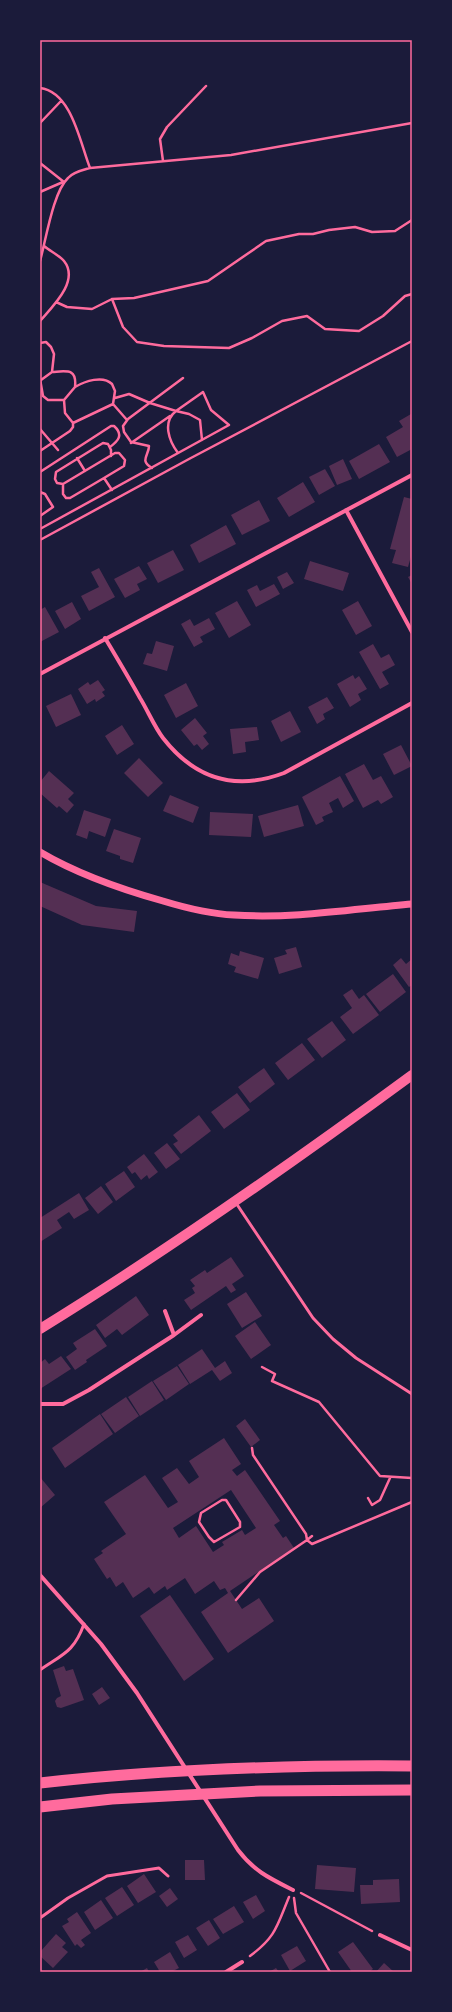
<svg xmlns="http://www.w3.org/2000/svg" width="452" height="2012" viewBox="0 0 452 2012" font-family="'Varela Round',sans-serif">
<rect width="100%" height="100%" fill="#1b1b3a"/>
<path fill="#542f53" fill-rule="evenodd" d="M411,414L412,449L397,457L386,437L403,427L399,421Z
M379,444L390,462L359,479L349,461Z
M343,459L352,479L337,485L329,466Z
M325,469L335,486L319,495L309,477Z
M303,482L315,502L289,517L277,498Z
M404,497L412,499V553L408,567L392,563L396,550L390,549Z
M259,500L270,521L242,535L231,515Z
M226,525L236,544L199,563L190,545Z
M173,550L184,570L158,583L147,563Z
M310,561L349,573L343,591L304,579Z
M139,566L147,579L137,584L140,590L125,598L114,579Z
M99,568L115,597L89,611L81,596L99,587L91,572Z
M287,572L294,583L283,589L277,577Z
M412,575V584L408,577Z
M274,584L280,594L256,607L247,590L257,585L260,591Z
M237,601L251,625L229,638L215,613Z
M358,601L372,626L356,635L342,610Z
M72,602L81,619L65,629L55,611Z
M45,607L59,632L40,642V610Z
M209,618L215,629L200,637L203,642L194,647L181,624L190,619L194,626Z
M156,641L174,646L167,671L143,664L147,653L152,654Z
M373,644L381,658L389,654L395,665L382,672L389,684L380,689L359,652Z
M353,675L355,679L359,676L367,689L358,694L361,700L350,707L337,684Z
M98,680L105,690L102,692L105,696L96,702L95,699L87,704L78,689L88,682L90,685Z
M186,683L198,706L176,718L164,695Z
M71,694L81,715L56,727L46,706Z
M327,697L334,708L323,714L325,719L317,724L308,707Z
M290,711L301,732L281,742L271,721Z
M195,718L207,733L203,736L209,744L202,750L197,744L194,746L181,730Z
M122,725L134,744L117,755L105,736Z
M257,727L259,740L245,742L246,752L233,754L230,729Z
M401,745L412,766L394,775L383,754Z
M139,758L163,783L148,797L124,773Z
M364,764L373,780L381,776L393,797L381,804L378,800L363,808L345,774Z
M49,771L74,793L68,799L74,805L67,813L59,806L57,808L40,793V782Z
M340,776L354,801L343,808L338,798L329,803L333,812L322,817L324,821L316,825L302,797Z
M170,795L199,807L193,823L163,811Z
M298,805L304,826L264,837L258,816Z
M84,810L111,819L105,837L89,831L87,839L76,835Z
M210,812L253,814L251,837L209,835Z
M114,829L141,838L133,863L120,859V856L106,851Z
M40,882L96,906L137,911L134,932L82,925L40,906Z
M296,947L302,967L279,974L274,958L287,954L285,950Z
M240,951L264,958L258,979L234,972L236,967L228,964L231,953L239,956Z
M401,958L406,964L412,959V985L409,987L393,965Z
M393,974L406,992L380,1012L366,994Z
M352,989L359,999L364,995L379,1015L353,1034L340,1017L352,1008L343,995Z
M332,1021L346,1040L322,1058L307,1039Z
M302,1043L315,1060L288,1080L275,1063Z
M264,1068L275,1084L250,1103L238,1087Z
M237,1093L250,1110L224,1129L211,1112Z
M199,1115L211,1131L181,1154L173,1144L178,1141L173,1135Z
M167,1143L180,1159L166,1169L154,1153Z
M144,1154L158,1172L149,1179L147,1175L141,1180L135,1172L132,1174L127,1167Z
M124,1171L135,1187L116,1201L105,1184Z
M101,1186L113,1202L98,1214L85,1198Z
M79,1193L89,1210L74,1219L69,1212L57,1220L62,1228L40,1242V1218Z
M231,1257L244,1276L232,1284L236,1290L231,1293L226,1286L191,1310L184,1300L195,1293L192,1288L195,1286L190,1280L205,1270L207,1273Z
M246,1292L262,1316L242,1328L227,1304Z
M136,1296L149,1315L122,1335L117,1329L105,1338L96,1325Z
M255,1322L271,1345L251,1359L235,1336Z
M95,1329L107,1346L86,1360L87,1362L75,1370L66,1357L77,1349L73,1343Z
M202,1349L215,1368L225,1361L232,1373L220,1381L212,1370L190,1384L178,1365Z
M61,1356L71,1369L40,1389V1363L45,1359L49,1364Z
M177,1366L189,1384L166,1400L153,1381Z
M152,1381L164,1400L140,1416L128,1397Z
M126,1397L139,1416L115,1433L101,1414Z
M100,1414L113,1434L65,1468L52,1448Z
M245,1419L260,1440L251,1447L236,1426Z
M224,1438L241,1464L232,1470L237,1476L245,1470L280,1521L274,1525L283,1538L286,1536L294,1548L230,1591L242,1609L259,1598L274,1621L228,1653L201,1612L228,1593L225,1588L220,1590L214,1581L195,1594L185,1578L167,1590L165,1586L154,1594L149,1587L133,1598L123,1582L116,1587L110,1577L107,1579L94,1559L103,1553L101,1551L126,1534L104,1502L145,1475L168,1508L178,1502L162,1478L177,1468L189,1484L199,1477L189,1461ZM231,1490L256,1528L245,1535L242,1530L222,1542L224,1545L213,1552L196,1526L179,1538L173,1528Z
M40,1477L55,1495L40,1508Z
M170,1595L214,1659L184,1681L140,1616Z
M64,1666L66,1671L73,1669L84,1700L61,1708L57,1707L55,1701L57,1698L61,1696L53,1670Z
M102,1687L110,1698L99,1705L92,1694Z
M185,1860H204L205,1880H185Z
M317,1865L356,1868L354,1892L315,1889Z
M144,1874L156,1892L138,1903L127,1886Z
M399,1879L400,1902L361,1904L360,1885H373V1880Z
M122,1887L134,1905L117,1916L105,1898Z
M170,1888L178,1899L167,1907L159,1896Z
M256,1895L265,1911L253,1919L243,1902Z
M101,1900L113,1918L95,1930L84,1912Z
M234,1906L244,1922L223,1934L213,1919Z
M77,1912L91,1933L81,1940L85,1945L81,1948L77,1944L75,1946L62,1926L69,1922L67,1919Z
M209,1920L220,1938L208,1946L196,1928Z
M56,1934L66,1943L62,1947L68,1952L53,1968L40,1956V1952Z
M188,1935L197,1950L184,1958L175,1942Z
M353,1942L373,1969L369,1972H352L338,1952Z
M297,1946L306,1961L290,1971L281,1955Z
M170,1952L179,1968L171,1972H160L154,1962Z
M384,1963L394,1972H376Z
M147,1968L149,1972H140Z
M276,1968L279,1972H269Z"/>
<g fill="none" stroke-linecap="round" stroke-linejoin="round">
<path stroke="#ff6b9d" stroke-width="2.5" d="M40,88C72,92 80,143 90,168
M40,123L61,101
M163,161L160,139L167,127L206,86
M40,163L64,182
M40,192L63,182
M40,261C46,240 53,192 68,178C73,172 83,170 90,168L231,155L412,123
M112,299L123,327L137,342L164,346L229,348L252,338L282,321L307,316L325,329L359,331L383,316L405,296L412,294
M56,302L67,307L92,309L112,299L134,298L208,281L266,241L299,234H313L329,230L355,227L372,232L395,231L412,220
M40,321C52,307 80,281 64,261C60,256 50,251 44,246
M40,343L46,342L51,347L54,354L52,372C67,371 77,368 75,387C85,381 103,375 112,384L115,391L113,404L73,423V427L70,431L40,451
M40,379L43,396L48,400H64L65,413L73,423
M41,380L52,372
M64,400L75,387
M113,404L127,420
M40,429L58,450
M131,443L170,416
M178,453C169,441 162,422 176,411L189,414L200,420L202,440
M77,458L85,471
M152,468C139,461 149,455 149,446L131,442L124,432L123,426L128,419L183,378
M40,472L111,426H114C124,435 118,441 110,447
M104,478L124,466L125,460L119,453H115L63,484V494L66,498H70L104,478L112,490
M63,484L57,483L55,479L56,472L98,446L103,443L108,444L111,450V456
M40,492V512
M40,516L53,507L45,494L40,492
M40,529L229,425L211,410L203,392L176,411L150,403L129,394L115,398
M40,540L189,459L412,341
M262,1367L275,1374L272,1381L319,1402L380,1476L412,1478
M252,1448L253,1455L306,1534L307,1540L312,1536
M368,1498L372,1505L380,1500L390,1478
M222,1500H226L240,1522V1527L214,1542L209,1537L199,1522L201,1513Z
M236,1600L260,1572L307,1540L312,1544L412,1502
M301,1893L372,1931
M294,1898L296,1913L330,1972
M250,1956C276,1937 277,1926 289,1897"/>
<path stroke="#ff6b9d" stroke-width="3" d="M236,1203L313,1318L333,1339L356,1358L412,1394
M40,1670C63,1654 74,1652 84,1624
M40,1918L68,1898L107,1876L159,1868L168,1876"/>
<path stroke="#ff6b9d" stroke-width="4" d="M346,510L412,632
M105,638C117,658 129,678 140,698C148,711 154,726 163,738C195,779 236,791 284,773L412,703
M40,674L412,475
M165,1311L174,1335
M40,1404H63L89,1390L174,1335L201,1315
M40,1575L101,1644L137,1693L238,1850C254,1871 269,1878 293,1890
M380,1935L412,1950
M226,1972L242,1962"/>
<path stroke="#ff6b9d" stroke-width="7" d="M40,852C79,875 120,889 163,901C186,908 210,914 234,915C293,919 353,909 412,904"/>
<path stroke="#ff6b9d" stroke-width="10" d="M40,1329C168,1250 291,1164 412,1075"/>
<path stroke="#ff6b9d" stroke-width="11" d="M40,1783C164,1769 288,1765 412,1766
M40,1807L112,1799L260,1791L412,1790"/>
</g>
<rect width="452" height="2012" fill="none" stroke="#1b1b3a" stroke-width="82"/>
<rect x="41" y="41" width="370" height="1930" fill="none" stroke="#ff6b9d" stroke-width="1.5"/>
</svg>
